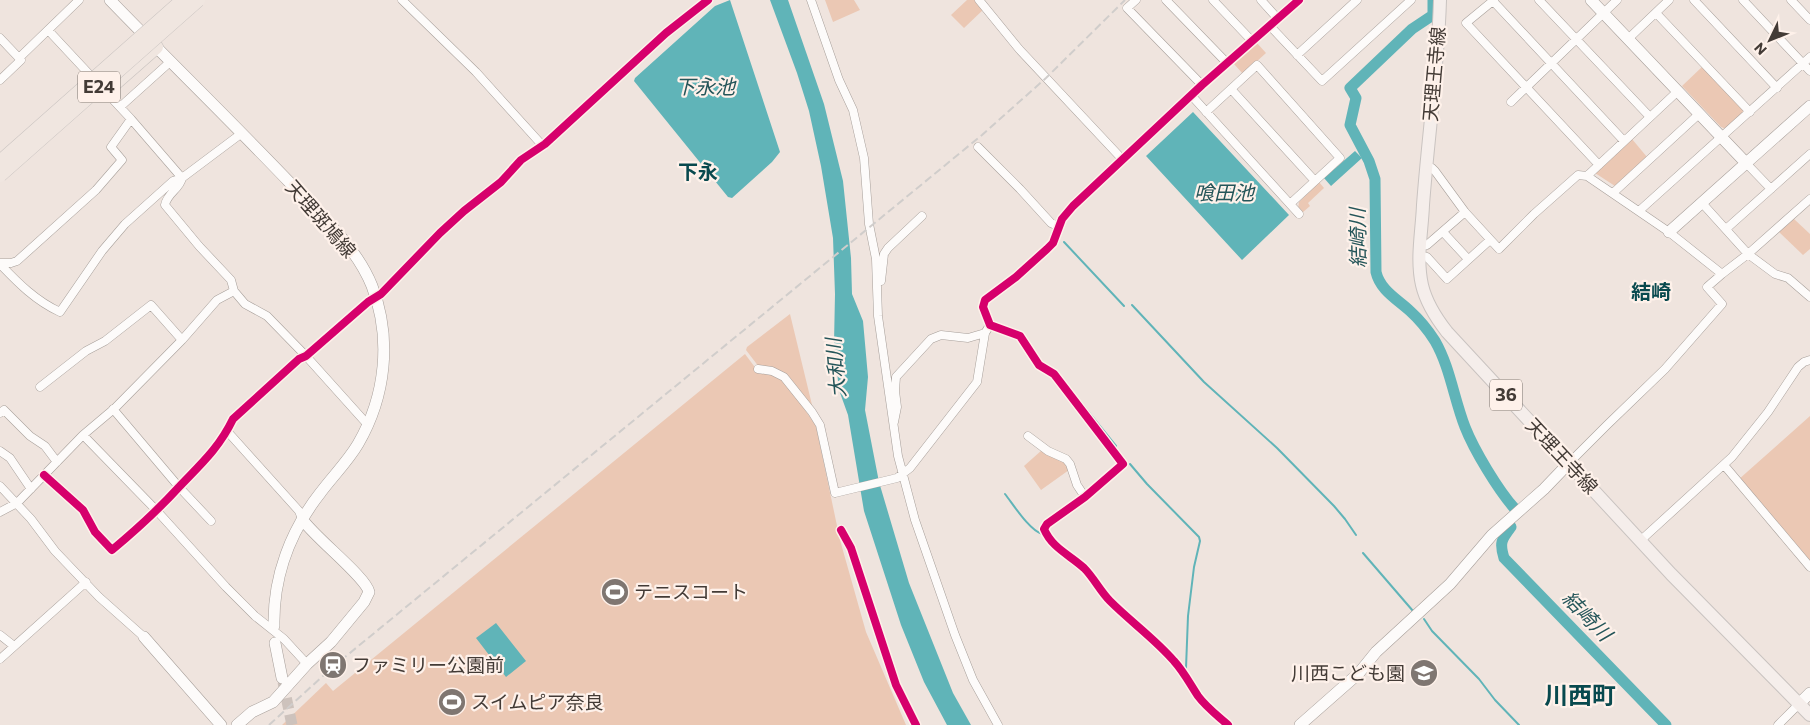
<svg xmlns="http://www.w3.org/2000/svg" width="1810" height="725" viewBox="0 0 1810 725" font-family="Commissioner,'Noto Sans JP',sans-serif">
<rect width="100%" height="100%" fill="#efe4de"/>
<path fill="#ebc8b4" d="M825,0H854L860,10L833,22Z
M967,0H976L984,9L964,28L951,15Z
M1257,43L1266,53L1243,74L1234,64Z
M1703,66L1743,108V113L1726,129L1721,127L1682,86Z
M1632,139L1647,157L1615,186L1595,173Z
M1319,182L1324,188L1308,203L1310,206L1302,213L1298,209L1299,202Z
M1794,219L1810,234V249L1803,255L1779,232Z
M790,314L813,409L798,389L759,367L746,350L747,347Z
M745,354L760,374L772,373L786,382L816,426L840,540L866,632L906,725H282L326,683L333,691Z
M1810,416V564L1738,480Z
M1042,450L1066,462L1069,470L1041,490L1024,466Z"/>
<path fill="#60b4b8" d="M730,0L780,152L772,162L732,198L728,197L634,81L635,78L715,6Z
M770,0H788L824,104L843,181L851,258L852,294L863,321L868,377L865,410L879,482L909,583L953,693L971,725H947L924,682L901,625L864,511L848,415L839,390L834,343L835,294L833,238L821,166L809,111L797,73Z
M1193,112L1289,215L1242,260L1146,156Z
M1355,151L1362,158L1331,186L1324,178Z
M496,623L526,661L506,677L476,638Z"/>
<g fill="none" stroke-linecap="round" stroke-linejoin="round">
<path stroke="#60b4b8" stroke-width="2" d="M1064,242L1124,306
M1132,305L1204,382L1277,448L1334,506L1345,519L1356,535
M1069,388L1116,446
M1130,464L1147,484L1199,537L1200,541L1194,567L1188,616L1186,668
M1005,494C1013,504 1029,530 1042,534
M1363,553L1413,611
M1424,619L1432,631L1479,679L1495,700L1519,725"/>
<path stroke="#60b4b8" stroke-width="11" d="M1433,0V15L1412,29L1350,88L1356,98L1350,125L1369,161L1375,179L1376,272C1380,290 1397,299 1410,311C1420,320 1428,330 1435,341C1450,367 1454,399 1465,427C1474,450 1498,490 1515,509
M1511,527C1502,539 1499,542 1504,558L1666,725"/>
<path stroke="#cdc2bc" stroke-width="11" stroke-dasharray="11 5.5" stroke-linecap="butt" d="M283,682L292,725"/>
<defs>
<path id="street" d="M402,0L476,72L542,145
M811,0L839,80L853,110L864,158L869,224L876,259L878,316L898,456L915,520L955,635L973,680L998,725
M979,0L1019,49L1123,160
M1136,0L1127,8L1202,85
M1166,0L1227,63
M1213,0L1252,41
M1261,0L1278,19
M1494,0L1466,23L1599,165
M1539,0L1650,117
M1694,0L1777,88
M1743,0L1810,71
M1791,0L1810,20
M1493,1L1624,141
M1656,13L1750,112
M1270,26L1322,81L1411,0
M48,30L131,119L182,178
M0,38L19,58
M1628,39L1669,0
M1297,55L1357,0
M0,80L21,60L19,58L79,0
M1231,89L1315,181
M1191,95L1299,214
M1511,102L1617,0
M120,107L170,62
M1206,112L1257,65L1340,158L1291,203
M978,147L1020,189L1051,223L1058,226
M1746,163L1771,189
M1426,167L1432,168L1435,171L1465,212L1499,249L1534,214L1578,175L1587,176L1669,232L1722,274
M1587,176L1678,91
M182,178C180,189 167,193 165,205L199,246L231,280L234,291L245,304L267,316L306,356L368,425
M1613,193L1699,114
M1702,203L1748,254L1775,274L1788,278L1810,297
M1639,211L1810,57
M1726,229L1810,154
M1443,232L1468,259
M1420,246L1427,245L1465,212
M1420,256L1427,257L1447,279L1490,240
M0,263H11L17,261L96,190L122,160L111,147L131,119
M0,264C18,283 36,301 60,312L102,251L125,224L173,181L182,178L238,136L241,132
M881,281L884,254L888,248L922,216
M758,369L772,371L784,377L812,412L820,425L835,493L897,478L910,468L977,382L985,333L990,325
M40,387L86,351L105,341L151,305L182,340
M113,409L179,487L211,521
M0,413L4,410L30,436L45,446L57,462
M894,422L897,407L895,391L896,377L931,339L941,335L968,338L985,333
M227,431L299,511L302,519
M83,435L157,511L226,587L255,616L284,639L307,664
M1028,436L1048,451L1066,459L1070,464L1077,485L1085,497
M0,451L10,458L31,489
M1569,463L1607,425L1665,369L1722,304L1707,287L1722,274L1748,254L1810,199
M1724,465L1810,567
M44,475L83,510L95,532L112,550C136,530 158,510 179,487C201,464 219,448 233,419L299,359L306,356L368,302L381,294L440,233L464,211L501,182L521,160L545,144L666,33L708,0
M0,486L31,519L55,551L99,597L144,637
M0,512L17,503L83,435L115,408L182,340L217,300L234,291
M1640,541L1732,457L1768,412L1798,367L1804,362L1810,360
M0,635L14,646
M0,659L86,582
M1228,725C1218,716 1206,707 1198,696C1190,684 1184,672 1174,661C1155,639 1131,622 1110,601C1100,591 1094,578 1084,568C1070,555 1052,548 1044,529L1047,524L1085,497L1123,464L1054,374L1039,365L1020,336L990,325L983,307L985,300L1016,277L1047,249L1053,243L1062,219L1073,206L1202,85L1299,0
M1778,725L1799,704"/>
<path id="secondary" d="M110,0C170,62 232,122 292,185C320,215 356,246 372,286C392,338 386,396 358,444C348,461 333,476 321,492C291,530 273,576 274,626
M1591,0L1746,163
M1669,232L1810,106
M144,637L221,725
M275,643L282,678
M1799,704L1810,693
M237,725L252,712L273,702L307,664L331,642L364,602L369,592C366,577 315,538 302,519
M1300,725L1359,673L1376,652L1450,584L1492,535L1544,489L1569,463"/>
<path id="primary" d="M1440,0C1438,69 1428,137 1423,205C1422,231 1416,259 1422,285C1426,302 1436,318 1447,332L1671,574L1810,715"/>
<path id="highway" d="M115,83L156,47"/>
</defs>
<use href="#street" stroke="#a79f9a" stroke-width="9"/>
<use href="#secondary" stroke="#a79f9a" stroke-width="12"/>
<use href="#primary" stroke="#c9c3c0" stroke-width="14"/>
<use href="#highway" stroke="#c9c3c0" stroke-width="15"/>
<use href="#street" stroke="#fdfbfa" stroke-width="8"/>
<use href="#secondary" stroke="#fdfbfa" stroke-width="11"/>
<use href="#primary" stroke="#f5eeeb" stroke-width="12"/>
<use href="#highway" stroke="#f0e6e0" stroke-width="14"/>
<path stroke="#d0cdcb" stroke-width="2" stroke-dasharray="8 4" stroke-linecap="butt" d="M269,725L334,666L982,135L1046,78L1125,0"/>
<defs>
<path id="highway-bridge" d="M0,162L183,0
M0,175L198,0"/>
</defs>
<use href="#highway-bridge" stroke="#c9c3c0" stroke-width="15" stroke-linecap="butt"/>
<use href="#highway-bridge" stroke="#f0e6e0" stroke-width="14"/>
<defs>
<path id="cycleway" d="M44,475L83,510L95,532L112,550C136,530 158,510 179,487C201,464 219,448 233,419L299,359L306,356L368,302L381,294L440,233L464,211L501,182L521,160L545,144L666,33L708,0
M841,530L851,548L896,685L916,725
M1228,725C1218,716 1206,707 1198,696C1190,684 1184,672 1174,661C1155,639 1131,622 1110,601C1100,591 1094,578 1084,568C1070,555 1052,548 1044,529L1047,524L1085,497L1123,464L1054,374L1039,365L1020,336L990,325L983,307L985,300L1016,277L1047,249L1053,243L1062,219L1073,206L1202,85L1299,0"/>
</defs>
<use href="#cycleway" stroke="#fef1ea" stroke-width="11"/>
<use href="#cycleway" stroke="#d6006c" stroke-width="8"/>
</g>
<defs>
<symbol id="stadium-disc" viewBox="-11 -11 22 22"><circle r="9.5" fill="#7f7671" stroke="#fef1ea"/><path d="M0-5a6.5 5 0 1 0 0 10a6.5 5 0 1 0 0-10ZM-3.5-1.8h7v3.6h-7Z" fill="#fff"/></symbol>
<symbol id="station-disc" viewBox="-11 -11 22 22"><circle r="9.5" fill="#7f7671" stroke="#fef1ea"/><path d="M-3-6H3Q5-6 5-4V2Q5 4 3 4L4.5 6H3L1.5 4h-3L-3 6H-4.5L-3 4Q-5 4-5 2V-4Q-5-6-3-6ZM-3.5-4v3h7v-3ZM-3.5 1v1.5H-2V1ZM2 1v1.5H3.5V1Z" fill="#fff"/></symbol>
<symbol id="school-disc" viewBox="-11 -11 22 22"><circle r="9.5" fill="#7f7671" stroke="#fef1ea"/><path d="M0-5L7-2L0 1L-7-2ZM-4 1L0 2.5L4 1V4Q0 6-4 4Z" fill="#fff"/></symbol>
</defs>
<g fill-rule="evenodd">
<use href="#stadium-disc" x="599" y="576" width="32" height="32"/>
<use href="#station-disc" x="317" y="649" width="32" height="32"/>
<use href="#school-disc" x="1408" y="657" width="32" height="32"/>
<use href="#stadium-disc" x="436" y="686" width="32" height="32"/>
</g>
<g text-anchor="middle" stroke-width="4.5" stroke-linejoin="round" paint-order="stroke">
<g fill="#fef1ea" stroke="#7b726c" stroke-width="1">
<rect x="78" y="71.5" width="42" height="31" rx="4"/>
<rect x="1490" y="379.5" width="32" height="31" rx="4"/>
</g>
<g font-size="18" font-weight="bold" fill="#433b36">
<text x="99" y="93">E24</text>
<text x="1506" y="401">36</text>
</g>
<g font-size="19" fill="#433b36" stroke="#fef1ea">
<text transform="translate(1434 74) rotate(-85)" y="7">天理王寺線</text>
<text transform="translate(321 219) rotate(49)" y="7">天理斑鳩線</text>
<text transform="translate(1562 456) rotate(47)" y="7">天理王寺線</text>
</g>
<g font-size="19" fill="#433b36" stroke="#fef1ea" text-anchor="start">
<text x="634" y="599">テニスコート</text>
<text x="352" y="672">ファミリー公園前</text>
<text x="1405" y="680" text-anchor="end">川西こども園</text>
<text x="471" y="709">スイムピア奈良</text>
</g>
<g font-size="20" font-style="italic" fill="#245559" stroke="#fef1ea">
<text x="705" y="94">下永池</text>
<text x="1224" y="200">喰田池</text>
<text transform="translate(1358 238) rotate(-91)" y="7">結崎川</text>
<text transform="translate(836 368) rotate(-95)" y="7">大和川</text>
<text transform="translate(1587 616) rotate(46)" y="7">結崎川</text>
</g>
<g font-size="20" font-weight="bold" fill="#08494e" stroke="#fef1ea">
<text x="698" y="179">下永</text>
<text x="1651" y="299">結崎</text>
</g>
<g font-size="24" font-weight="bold" fill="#08494e" stroke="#fef1ea">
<text x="1580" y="704">川西町</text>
</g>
</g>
<g transform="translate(1770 40) rotate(227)" stroke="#fef1ea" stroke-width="4" paint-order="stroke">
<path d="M0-4L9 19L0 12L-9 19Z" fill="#433b36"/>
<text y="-8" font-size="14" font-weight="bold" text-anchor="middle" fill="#433b36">N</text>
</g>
</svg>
